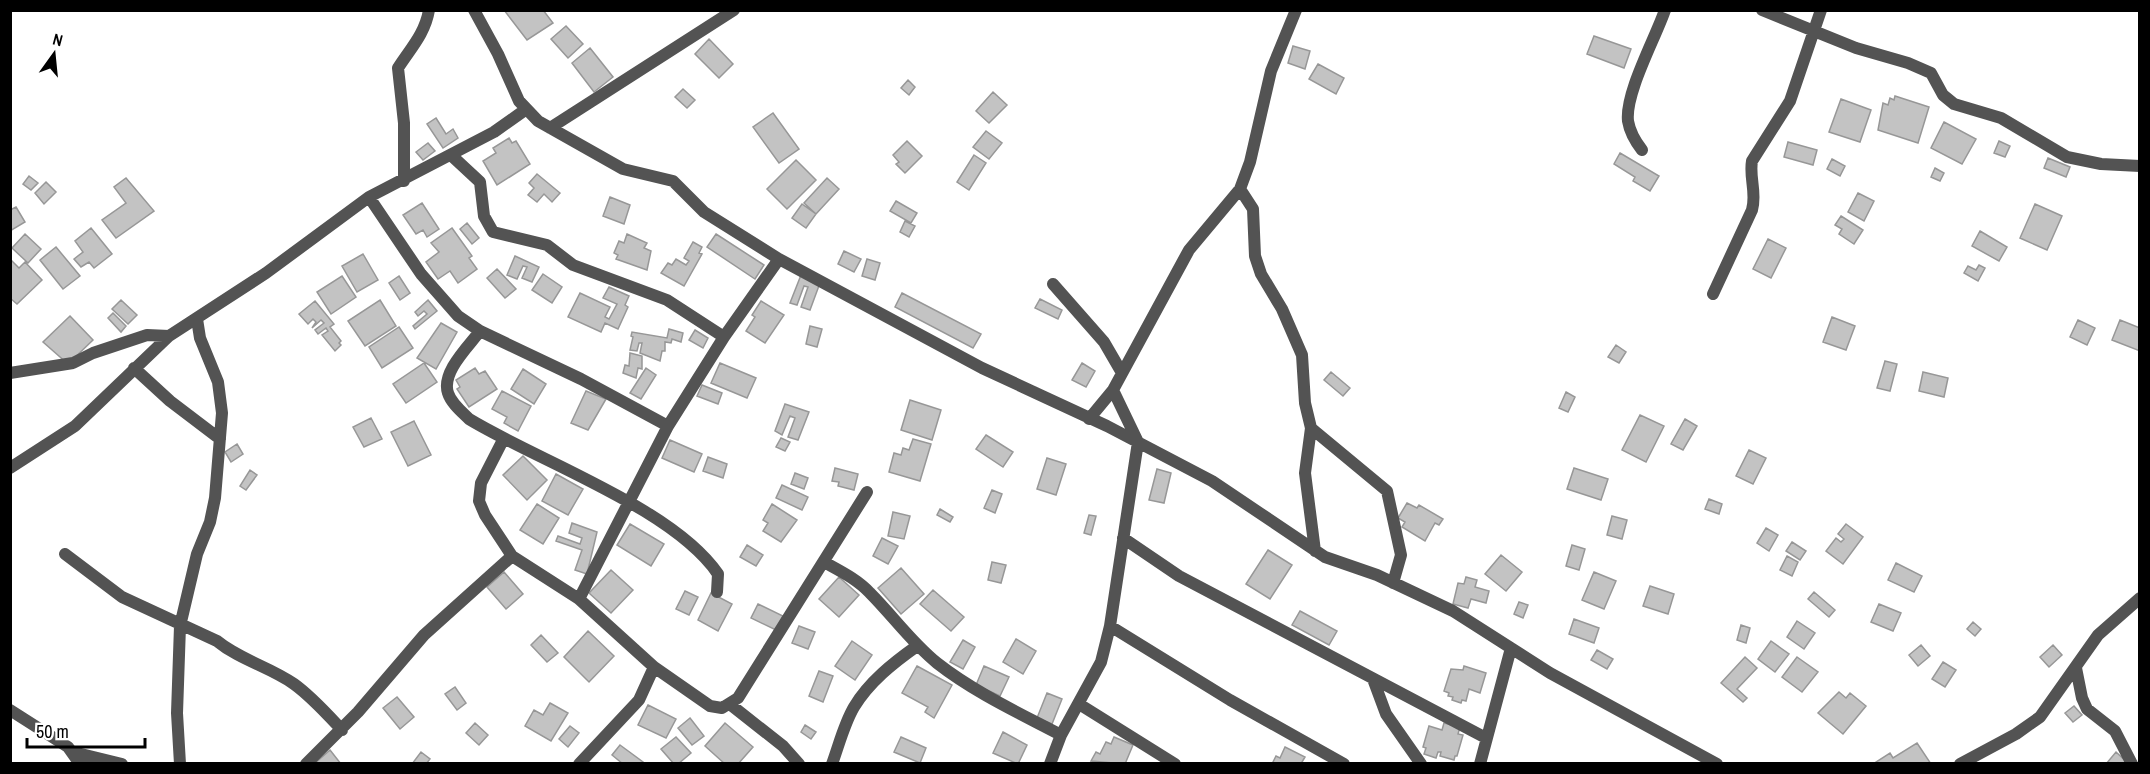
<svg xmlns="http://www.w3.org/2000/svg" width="2150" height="774" viewBox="0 0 2150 774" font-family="'Archivo Narrow',sans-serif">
<rect width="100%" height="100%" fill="#fff"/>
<path fill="#c3c3c3" stroke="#979797" stroke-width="1.5" d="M504,10H543L553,23L527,40Z
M566,26L583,44L568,58L551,39Z
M1594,36L1631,49L1624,68L1587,54Z
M709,39L733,64L719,78L695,54Z
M1293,46L1310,51L1305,69L1288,63Z
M590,48L613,77L594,92L572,63Z
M1318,64L1344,78L1336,94L1309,79Z
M908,80L915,87L909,95L901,88Z
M683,89L695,100L687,108L675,97Z
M993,92L1007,105L989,123L976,111Z
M1895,96L1929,107L1918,143L1878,130L1883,103L1888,105L1890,98L1894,100Z
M1841,99L1871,110L1860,142L1829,132Z
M773,113L799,149L779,163L753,127Z
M436,118L446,134L453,129L458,138L443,148L427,124Z
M1944,122L1976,139L1962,164L1931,148Z
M986,131L1002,143L989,159L973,147Z
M509,138L512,143L516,141L530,164L497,185L483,161L496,153L493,148Z
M907,141L922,156L905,173L896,164L899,162L893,155Z
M1999,141L2010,146L2005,157L1994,153Z
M1788,142L1817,150L1813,165L1784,157Z
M428,143L435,151L423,160L416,152Z
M1620,153L1659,176L1650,191L1633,181L1635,177L1614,164Z
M974,155L986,163L969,190L957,182Z
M2048,158L2070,167L2066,177L2044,168Z
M1832,159L1845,166L1840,176L1827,169Z
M796,160L816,180L787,209L767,189Z
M1935,168L1944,173L1940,181L1931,177Z
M537,174L560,193L552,202L544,194L537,202L528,195L534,188L529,183Z
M29,176L38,183L31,190L23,184Z
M126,178L154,211L116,238L102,220L126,203L114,187Z
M827,178L839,189L816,214L804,203Z
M46,182L56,192L44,204L35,193Z
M1858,193L1874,201L1864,221L1848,212Z
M610,197L630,205L624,224L603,216Z
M896,201L917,213L911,223L890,211Z
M422,203L439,229L427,237L423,230L416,234L403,215Z
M802,204L816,214L806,228L792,218Z
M2035,204L2062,216L2047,250L2020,238Z
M16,207L25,222L10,231V210Z
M1841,216L1863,230L1854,244L1839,234L1842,229L1835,225Z
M905,221L915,226L909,237L900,232Z
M467,223L479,238L472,244L460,229Z
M91,228L112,254L94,268L89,262L81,267L74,259L83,252L75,241Z
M452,228L472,256L469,258L477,269L458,283L450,271L438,279L426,262L439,252L431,243Z
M1980,231L2007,247L1999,261L1972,246Z
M25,234L41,249L28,263L12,248Z
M627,234L647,243L644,248L651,251L647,270L616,259L618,255L614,253L619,241L624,243Z
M716,234L764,265L755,279L707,247Z
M1768,239L1786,248L1771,278L1753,269Z
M693,242L702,247L699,253L702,254L684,286L661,273L668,263L672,265L676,259L686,265L689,261L684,258Z
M56,247L80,276L63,289L40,260Z
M844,251L861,259L854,272L838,264Z
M363,254L378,280L357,292L342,266Z
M515,256L539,267L532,282L522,278L527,267L523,266L517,279L507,275Z
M10,259L19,268L25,262L42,280L17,304L10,298Z
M867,259L880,263L875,280L862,276Z
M1979,265L1985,268L1978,281L1964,273L1968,266L1976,270Z
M497,269L516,289L505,298L487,278Z
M543,274L562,287L552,303L532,290Z
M801,275L820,283L810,310L801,307L808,287L804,286L797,305L790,303Z
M342,276L356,297L331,314L317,292Z
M399,276L410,293L400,300L389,283Z
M609,287L629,296L625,305L628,307L618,329L605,323L601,332L568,317L580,293L610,307L605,317L609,319L617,304L603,298Z
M902,293L981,334L973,348L895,307Z
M1040,299L1062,310L1058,319L1035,308Z
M121,300L137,315L128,324L112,309Z
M380,300L396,326L365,346L348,321Z
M428,300L437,311L415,329L413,326L427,314L424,311L418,316L415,312Z
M315,301L334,324L330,327L341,341L339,343L341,345L335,351L322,335L328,331L326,328L318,334L315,330L324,323L321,320L312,328L316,322L313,319L308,324L299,314Z
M761,301L784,315L765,343L746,331L755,317L752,315Z
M113,313L126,326L121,332L108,318Z
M70,316L93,340L68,364L43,342Z
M1832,317L1855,326L1846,350L1823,342Z
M2078,320L2095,328L2087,345L2070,337Z
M2120,320L2140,328V351L2112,340Z
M441,323L457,332L436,369L417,358Z
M810,326L822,329L817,347L806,344Z
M399,327L413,348L382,368L369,347Z
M669,329L683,333L681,342L672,339L671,343L665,342V351H662L660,361L640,353L642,343H639L637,351L630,350L633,337L631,336L632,332L667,338Z
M695,330L708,338L703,348L689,340Z
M1616,345L1626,352L1619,363L1608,357Z
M630,353L642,356V369L638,368L636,378L623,373L625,365L629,366Z
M1885,361L1897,364L1890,391L1877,388Z
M424,363L437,382L406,403L393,384Z
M720,363L756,378L747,398L711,383Z
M1082,363L1095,371L1086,387L1072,380Z
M475,368L479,374L485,371L497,389L469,407L457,389L460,387L456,380Z
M646,368L656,375L641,399L630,393Z
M523,369L546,384L534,404L511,389Z
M1331,372L1350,388L1343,396L1324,380Z
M1923,372L1948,378L1944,397L1919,391Z
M702,385L722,393L718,404L697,396Z
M502,391L531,406L518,431L504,423L507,417L492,409Z
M586,391L606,399L588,430L571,423Z
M1566,392L1575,397L1568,412L1559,408Z
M910,400L941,410L932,440L901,430Z
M785,404L809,412L798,440L788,437L795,418L790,416L782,435L775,431Z
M1640,415L1664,426L1646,462L1622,450Z
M371,418L382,439L364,447L353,427Z
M1685,419L1697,426L1683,450L1671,444Z
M414,421L431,455L408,466L391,432Z
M986,435L1013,452L1003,467L976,449Z
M781,438L790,442L785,451L776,447Z
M913,439L931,444L920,481L889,472L894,453L901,455L903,448L909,450Z
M670,440L702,454L694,472L662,458Z
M237,444L243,454L231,462L225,452Z
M1749,450L1766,458L1753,484L1736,476Z
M523,456L547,480L527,500L503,475Z
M708,457L727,464L723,478L703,471Z
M1047,458L1066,464L1056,495L1037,489Z
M835,468L858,474L854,490L838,486L839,482L832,481Z
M1574,468L1608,479L1601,500L1567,489Z
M1157,469L1171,473L1164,503L1149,500Z
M250,470L257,475L246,490L240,486Z
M795,473L808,478L804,489L791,484Z
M556,474L583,489L568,515L542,501Z
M782,485L808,497L802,510L776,498Z
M992,490L1002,494L995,513L984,508Z
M1709,499L1722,504L1719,514L1705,509Z
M1407,503L1417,508L1419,505L1443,519L1439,525L1435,523L1425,541L1402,527L1405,522L1398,518Z
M537,504L559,518L543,544L520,530Z
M772,504L797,520L781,542L763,531L768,523L763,520Z
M940,509L953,517L950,522L937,515Z
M893,512L910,516L904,539L888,536Z
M1089,515L1096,516L1091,535L1084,533Z
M1612,516L1627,520L1622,539L1607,535Z
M572,523L597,532L587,574L575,570L582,550L556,541L558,536L580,544L582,538L569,533Z
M630,524L664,544L651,566L617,545Z
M1846,524L1863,537L1843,564L1826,551L1836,538L1841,542L1844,539L1838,534Z
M1766,528L1778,535L1769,551L1757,543Z
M882,538L898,546L888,564L873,556Z
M1792,542L1806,551L1800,560L1786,551Z
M747,545L763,555L756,566L740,557Z
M1572,545L1585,549L1579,570L1566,566Z
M1268,550L1292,565L1270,599L1246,584Z
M1501,555L1522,572L1506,591L1485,574Z
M1787,556L1798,562L1792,576L1780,570Z
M992,562L1006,565L1001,583L988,580Z
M1896,563L1922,576L1914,592L1888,580Z
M901,568L924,594L901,614L878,588Z
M611,570L633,590L611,613L589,593Z
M504,572L523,594L506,609L487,587Z
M1594,572L1616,581L1604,609L1582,600Z
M839,577L859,595L839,617L819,599Z
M1466,577L1477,580L1475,587L1489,591L1486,603L1471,599L1468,608L1453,604L1458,583L1464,584Z
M1650,586L1674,594L1668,614L1643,606Z
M933,590L964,617L951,631L920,604Z
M685,591L698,597L689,615L676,609Z
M1814,592L1835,610L1829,617L1808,599Z
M711,593L732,604L718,631L698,620Z
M1519,602L1528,605L1523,618L1514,614Z
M758,604L783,616L776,630L751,618Z
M1879,604L1901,613L1893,631L1871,622Z
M1300,611L1337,631L1329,645L1292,625Z
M1574,619L1599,628L1594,643L1569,634Z
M1797,621L1815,633L1804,649L1787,637Z
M1973,622L1981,629L1975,636L1967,629Z
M1741,625L1750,628L1746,643L1737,640Z
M799,626L815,632L808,649L792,643Z
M588,631L614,656L589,682L564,657Z
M541,635L558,653L547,662L531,645Z
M1016,639L1036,651L1023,674L1003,662Z
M963,640L975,647L963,669L950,662Z
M852,641L872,655L855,680L835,666Z
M1771,641L1789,654L1775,672L1758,659Z
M1921,645L1930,656L1918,666L1909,655Z
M2053,645L2062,655L2049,667L2040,657Z
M1597,650L1613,659L1607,669L1591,660Z
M1745,657L1757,668L1737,689L1747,698L1743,702L1721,683Z
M1797,657L1818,672L1802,692L1782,677Z
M1943,662L1956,670L1945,687L1932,679Z
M917,666L952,685L934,718L925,712L928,707L902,693Z
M984,666L1009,677L1000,696L976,685Z
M1464,666L1486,673L1480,693L1469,689L1466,701L1462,700L1461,703L1452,700L1453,697L1448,696L1449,693L1444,691L1451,669L1463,670Z
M819,671L833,676L823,702L809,696Z
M455,687L466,703L457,710L445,694Z
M1839,692L1846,698L1850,693L1866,706L1843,734L1818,713Z
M1047,693L1062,699L1052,724L1037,718Z
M397,697L414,717L400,729L383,708Z
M550,703L568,713L551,741L525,726L534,710L543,715Z
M648,705L676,719L666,738L638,725Z
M2074,706L2082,715L2073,722L2065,713Z
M690,718L704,736L692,745L678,728Z
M475,723L488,735L479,745L466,733Z
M725,723L753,747L738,764H725L705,746Z
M1444,723L1460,727L1458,734L1463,735L1457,756H1455L1454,760L1440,756L1441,752H1438L1436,758L1424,754L1426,748L1423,747L1429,726L1442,730Z
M805,725L816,732L811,739L801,732Z
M570,726L579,733L568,747L559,739Z
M1003,732L1027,745L1018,764L993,753Z
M676,737L691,753L678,764H674L661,749Z
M901,737L926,748L920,763L894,752Z
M1114,737L1133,745L1125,764L1091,761L1096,752L1100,754L1106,742L1111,744Z
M1917,743L1931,764H1873L1890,753L1893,758Z
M620,745L643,762L642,764H623L612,755Z
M1285,747L1305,757L1302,762L1306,764H1272L1276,756L1280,758Z
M330,750L341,764H314Z
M421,752L430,759L426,764H412Z
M2116,752L2129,764H2106Z"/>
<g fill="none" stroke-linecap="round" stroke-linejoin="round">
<path stroke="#535353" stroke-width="12" d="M474,10L498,54L519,101L538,121L623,169L673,181L704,212L779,259L982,368L1107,426L1212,481L1325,557L1377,575L1453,611L1550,673L1717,764
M1762,10L1856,48L1908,63L1931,73L1943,95L1954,104L2001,118L2067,157L2101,164L2140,166
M550,128L734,10
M1642,150C1635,141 1630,133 1628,121C1625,93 1655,39 1665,10
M452,156L480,182L484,216L493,232L547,245L573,265L667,300L724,337
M404,181V123L398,68C410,49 425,34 429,10
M1240,189L1253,209L1255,256L1261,274L1282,309L1302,355L1305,403L1311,428L1305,473L1315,551
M369,197L421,274L458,316L480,331L581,379L668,426
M1053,284L1104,342L1122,373
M1713,294L1752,210C1757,193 1749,178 1752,161L1790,101L1821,10
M480,331C469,346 441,372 448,393C451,403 462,412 469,419C538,461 673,508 718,574L717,592
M134,368L170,401L220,439
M10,373L73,363L93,353L147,335L169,336
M1089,419L1113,390L1189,250L1240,189L1250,162L1271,71L1296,10
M1311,428L1387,491L1401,555L1393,583
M504,438L481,483L479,501L485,515L512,556L579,599L654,667L710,706L722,708L738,698L867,492
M10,468L75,426L169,336L266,273L369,197L494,132L525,110
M1123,538L1179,576L1486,738
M65,554L122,597L217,641C240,660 270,667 294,684C312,697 327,714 342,730
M824,562C840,571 857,579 870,593C893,616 911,642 937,663C974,692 1019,713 1061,735
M579,599L668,426L724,337L779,259
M1110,626L1230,700L1344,764
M2076,668L2082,698L2087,709L2115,731L2132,764
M1373,679L1386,714L1421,764
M1079,704L1175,764
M731,705L783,746L799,764
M10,710L68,747L80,764
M73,752L122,764
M180,764L177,713L180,626L197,554L210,522L215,498L222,413L218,382L200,338L197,319
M306,764L358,712L424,635L512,556
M579,764L639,700L654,667
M832,764C839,745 844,724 854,707C869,682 893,663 917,646
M1050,764L1061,735L1101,662L1110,626L1138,442L1113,390
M1480,764L1511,648
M1960,764L2016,734L2040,717L2098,635L2140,598"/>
</g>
<rect width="2150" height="774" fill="none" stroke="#000000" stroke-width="24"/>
<g transform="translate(54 54) rotate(15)" stroke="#ffffff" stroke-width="4.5" paint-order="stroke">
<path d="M0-4.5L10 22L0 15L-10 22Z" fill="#000000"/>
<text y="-9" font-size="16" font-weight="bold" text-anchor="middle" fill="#000000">N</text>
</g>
<path d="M27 738v9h118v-9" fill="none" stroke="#000000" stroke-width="3"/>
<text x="36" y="738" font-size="18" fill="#000000" stroke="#ffffff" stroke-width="4.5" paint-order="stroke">50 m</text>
</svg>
